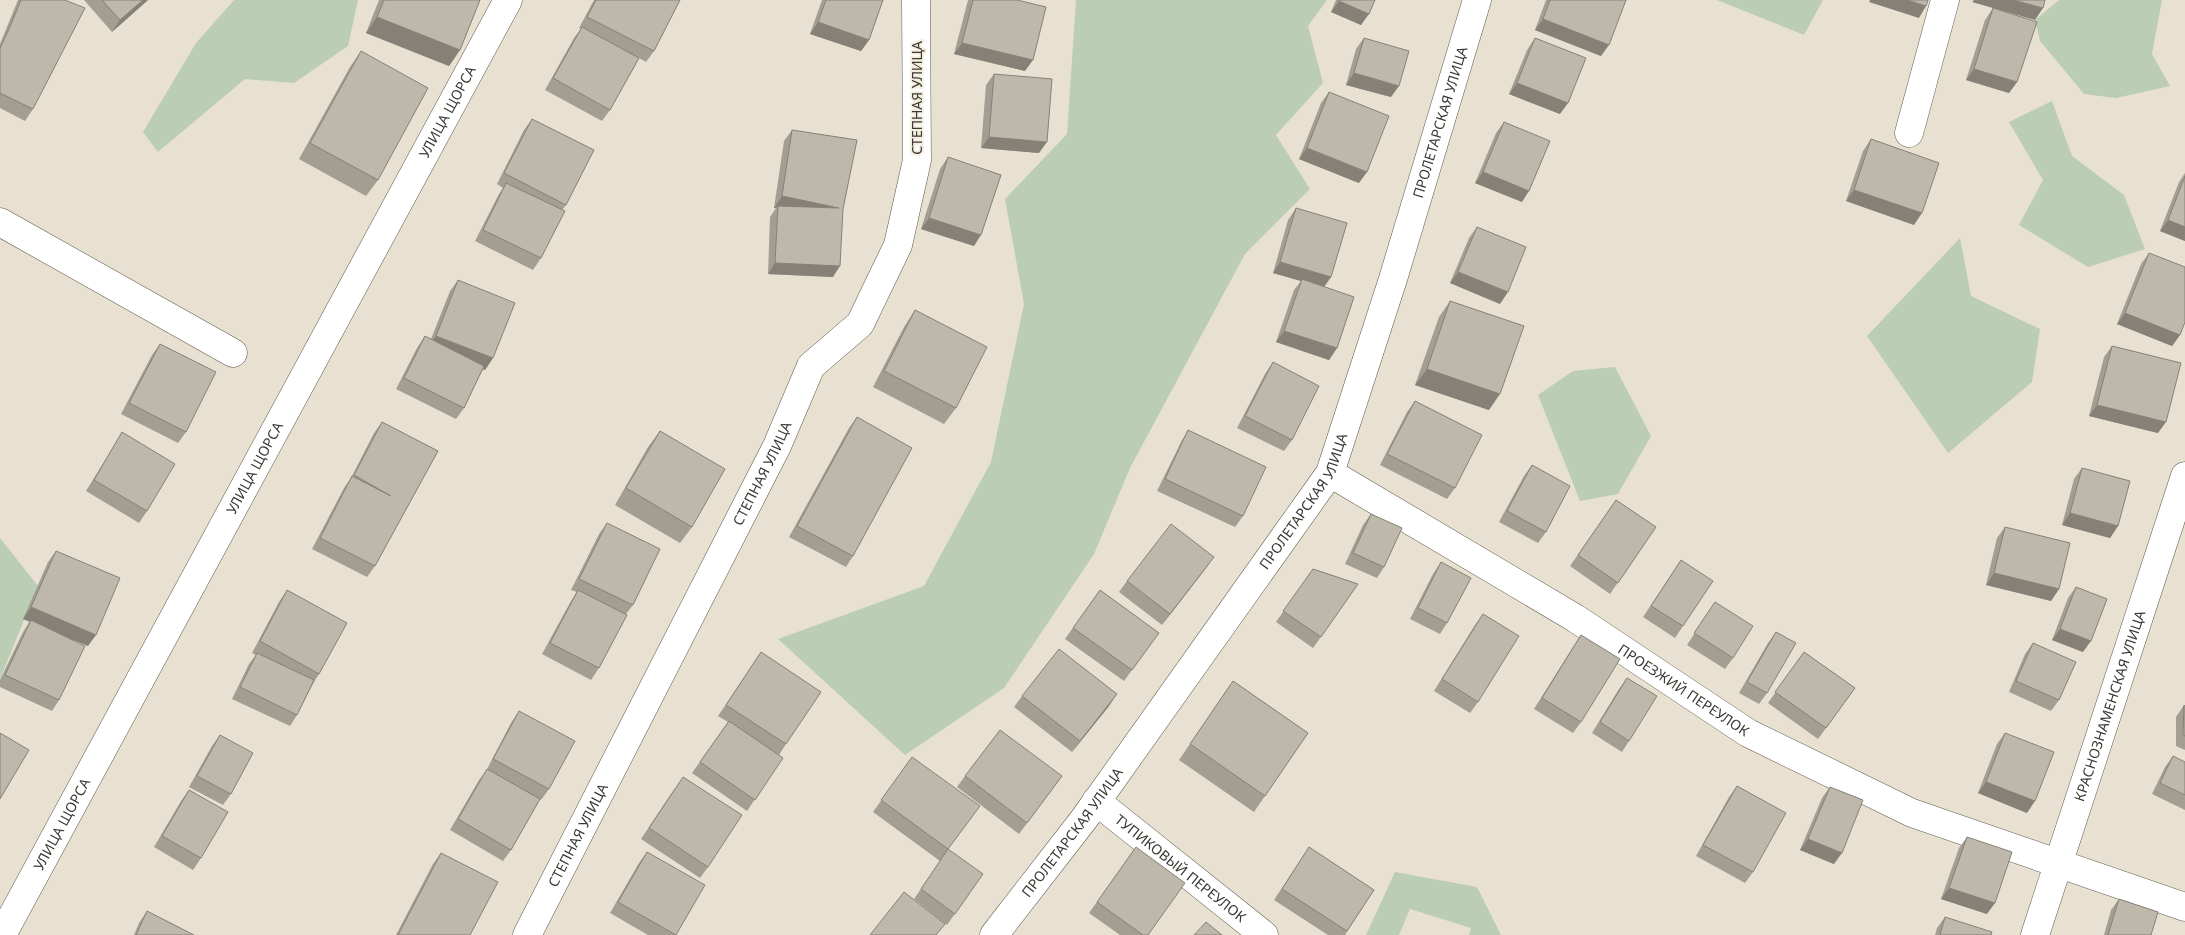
<svg xmlns="http://www.w3.org/2000/svg" width="2185" height="935" viewBox="0 0 2185 935" font-family="'Noto Sans',sans-serif">
<rect width="100%" height="100%" fill="#e8e1d2"/>
<path fill="#bbcdb2" d="M234,0H358L348,46L294,83L245,79L158,152L143,132L196,43Z
M1076,0H1327L1308,26L1323,83L1276,135L1310,189L1245,254L1130,468L1094,554L1004,688L905,755L778,639L924,586L991,462L1024,304L1005,199L1067,134Z
M1717,0H1823L1804,35Z
M2059,0H2162L2152,54L2170,86L2116,98L2084,94L2040,41L2035,20Z
M2052,101L2072,156L2124,195L2145,249L2088,267L2019,225L2043,180L2009,122Z
M1960,238L1971,296L2040,329L2032,382L1948,453L1867,336Z
M1615,367L1651,436L1618,494L1580,501L1538,395L1573,371Z
M0,538L38,586L0,679Z
M1395,872L1477,887L1501,935H1469L1471,928L1410,909L1399,935H1366Z"/>
<g fill="none" stroke-linecap="round" stroke-linejoin="round">
<defs>
<g id="minor">
<path d="M1909,133L1945,0"/>
<path d="M0,222L233,353"/>
<path id="s1" d="M1330,473L1575,618L1748,733L1912,813L2185,907"/>
<path id="s2" d="M1096,801L1264,935"/>
<path id="s3" d="M2,935L508,0"/>
<path id="s4" d="M527,935L777,446L811,366L860,324L898,245L917,160L916,0"/>
<path id="s5" d="M994,935L1084,819L1330,473L1393,279L1477,0"/>
<path id="s6" d="M2035,935L2185,476"/>
</g>
</defs>
<use href="#minor" stroke="#5f594d" stroke-width="29"/>
<use href="#minor" stroke="#fff" stroke-width="28"/>
</g>
<path fill="#a39e92" d="M18,0H65L33,109L25,121L0,108V44Z
M84,0H148L112,32Z
M379,0H480L460,50L449,66L366,33Z
M594,0H680L654,51L646,62L639,58L610,110L602,121L545,90L574,38L581,29L579,28Z
M822,0H883L869,40L861,51L810,34Z
M968,0H1017L1025,71L954,54Z
M1336,0H1375L1361,25L1331,12Z
M1546,0H1626L1601,56L1535,30Z
M1993,8L2017,82L2009,93L1966,80L1985,20Z
M1364,38L1391,97L1346,85L1356,49Z
M1535,38L1560,114L1509,94L1527,50Z
M361,51L378,180L366,196L299,159L350,67Z
M994,74L1039,153L981,148L986,85Z
M1329,92L1359,183L1299,159L1321,103Z
M532,119L566,205L562,210L541,258L533,270L475,241L499,194L503,188L497,184L524,130Z
M1504,122L1522,202L1475,183L1496,133Z
M792,130L843,209L833,277L768,274L770,217L776,208H774L784,141Z
M1871,139L1914,225L1846,201L1863,151Z
M948,157L974,246L921,229L940,169Z
M2185,173V241L2160,231L2179,182Z
M1296,208L1331,277L1324,287L1337,348L1329,360L1276,342L1294,290L1301,281L1273,273L1288,220Z
M1477,227L1500,304L1450,283L1469,238Z
M2149,253L2180,335L2172,346L2117,324L2141,264Z
M458,280L493,358L485,370L483,369L464,408L456,419L396,389L417,348L425,336L431,339L450,291Z
M1450,301L1489,410L1415,385L1439,317Z
M915,310L956,408L944,424L873,387L904,327Z
M160,344L186,432L178,443L121,414L152,355Z
M2112,346L2158,433L2089,416L2104,357Z
M1273,362L1292,440L1284,451L1237,428L1265,374Z
M1415,401L1455,488L1447,499L1380,465L1407,412Z
M857,417L853,556L846,567L789,537L849,428Z
M382,422L438,451L375,566L367,577L312,549L344,488L351,478L374,433Z
M1188,430L1243,516L1235,527L1157,491L1181,442Z
M660,431L692,527L680,543L615,505L648,447Z
M122,432L147,511L139,523L86,491L115,444Z
M1532,465L1546,532L1538,543L1499,522L1524,476Z
M2082,468L2118,526L2110,538L2062,525L2074,479Z
M1616,500L1656,527L1610,594L1570,566Z
M1371,514L1384,567L1377,578L1345,564L1363,525Z
M607,523L633,605L626,614L599,668L591,680L542,654L571,601L577,592L571,590L599,534Z
M2005,527L2059,589L2051,601L1986,585L1997,538Z
M56,551L88,646L72,639L59,700L52,711L0,687V680L23,632L30,621L23,619L48,562Z
M1681,560L1683,626L1675,638L1643,617Z
M1441,562L1447,623L1440,634L1410,619L1433,574Z
M1206,568L1162,625L1119,592L1127,581Z
M1313,569L1358,584L1313,648L1276,622Z
M2076,587L2083,652L2052,640L2068,598Z
M287,590L319,674L314,682L297,715L290,726L232,699L249,664L256,655L252,653L279,602Z
M1100,590L1159,633L1124,681L1065,639Z
M1715,602L1733,658L1725,669L1687,645Z
M1483,614L1478,702L1470,713L1434,691L1475,625Z
M1776,632L1767,693L1759,704L1739,693L1768,643Z
M1581,635V722L1573,733L1534,709L1573,647Z
M2033,643L2059,700L2051,711L2009,692L2025,654Z
M761,652L786,744L779,755L783,758L747,811L692,773L728,722L718,716Z
M1804,652L1855,688L1818,739L1768,703Z
M1627,678L1629,741L1622,752L1592,733L1619,689Z
M1233,681L1308,733L1254,812L1179,760Z
M1022,696L1109,706L1072,752L1014,707Z
M2184,705L2185,706V750L2176,746V717Z
M519,711L549,789L541,800L540,799L511,850L503,861L450,830L479,780L486,771L511,723Z
M2005,733L2027,813L1978,793L1997,744Z
M220,735L231,794L223,805L189,787L212,746Z
M2173,756L2185,762V810L2152,794L2165,767Z
M912,757L948,850L983,874L947,925L914,899L940,861L873,812Z
M965,776H1062L1019,834L957,787Z
M1737,786L1753,872L1745,883L1696,856L1729,797Z
M1830,787L1834,864L1800,850L1822,798Z
M675,788L708,867L700,878L641,839Z
M189,790L201,858L193,870L154,847L181,801Z
M1967,837L1987,914L1941,899L1959,848Z
M1136,847L1148,935H1120L1089,913Z
M1309,847L1374,890L1345,935H1328L1274,900Z
M647,852L676,935H648L610,913L639,863Z
M441,853L470,935H396L433,864Z
M2119,899L2151,935H2104L2111,910Z
M147,911L194,935H134L139,923Z
M1945,917L1991,935H1935L1937,928Z"/>
<path fill="#858177" d="M143,0H148L112,32L120,20Z
M1870,0H1907L1926,6L1919,18L1869,2Z
M1974,0H2013L2043,8L2035,20L1972,2Z
M1339,1L1369,14L1361,25L1331,12Z
M377,17L460,50L449,66L366,33Z
M1543,19L1609,45L1601,56L1535,30Z
M818,22L869,40L861,51L810,34Z
M962,43L1033,60L1025,71L954,54Z
M1974,69L2017,82L2009,93L1966,80Z
M1354,73L1399,86L1391,97L1346,85Z
M1517,83L1568,103L1560,114L1509,94Z
M989,137L1047,142L1039,153L981,148Z
M1307,148L1367,172L1359,183L1299,159Z
M1483,172L1529,191L1522,202L1475,183Z
M1854,190L1922,213L1914,225L1846,201Z
M782,196L839,208L778,206L776,208H774Z
M929,218L981,235L974,246L921,229Z
M2168,220L2185,227V241L2160,231Z
M1280,262L1331,277L1323,288L1302,279L1301,281L1273,273Z
M775,263L840,266L833,277L768,274Z
M1458,272L1508,292L1500,304L1450,283Z
M2125,313L2180,335L2172,346L2117,324Z
M1284,331L1337,348L1329,360L1276,342Z
M436,336L493,358L485,370L428,347Z
M1427,369L1500,394L1489,410L1415,385Z
M2097,405L2166,422L2158,433L2089,416Z
M2070,513L2118,526L2110,538L2062,525Z
M1214,557L1206,568L1162,625L1170,614Z
M1994,573L2059,589L2051,601L1986,585Z
M31,607L96,635L88,646L23,619Z
M2060,629L2091,641L2083,652L2052,640Z
M1117,694L1109,706L1072,752L1080,741Z
M1986,782L2035,801L2027,813L1978,793Z
M1808,839L1842,853L1834,864L1800,850Z
M1949,888L1995,903L1987,914L1941,899Z"/>
<path fill="#beb8aa" stroke="#858177" d="M21,0H65L85,8L33,109L0,93V48L9,29Z
M102,0H143L120,20Z
M384,0H480L460,50L377,17Z
M596,0H680L654,51L587,17Z
M826,0H883L869,40L818,22Z
M973,0H1017L1046,7L1033,60L962,43Z
M1339,0H1375L1369,14L1339,1Z
M1550,0H1626L1609,45L1543,19Z
M1907,0H1928L1926,6Z
M2013,0H2045L2043,8Z
M1993,8L2037,22L2017,82L1974,69Z
M582,27L639,58L610,110L553,78Z
M1364,38L1409,51L1399,86L1354,73Z
M1535,38L1586,58L1568,103L1517,83Z
M361,51L428,88L378,180L310,143Z
M994,74L1052,79L1047,142L989,137Z
M1329,92L1389,116L1367,172L1307,148Z
M532,119L594,150L566,205L504,173Z
M1504,122L1550,141L1529,191L1483,172Z
M792,130L857,140L843,209L840,266L775,263L778,206L839,208L782,196Z
M1871,139L1939,163L1922,213L1854,190Z
M948,157L1001,175L981,235L929,218Z
M2185,176V227L2168,220Z
M506,183L565,211L541,258L483,230Z
M1296,208L1347,223L1331,277L1280,262Z
M1477,227L1526,247L1508,292L1458,272Z
M2149,253L2185,267V322L2180,335L2125,313Z
M1302,279L1354,297L1337,348L1284,331Z
M458,280L515,303L493,358L436,336Z
M1450,301L1524,326L1500,394L1427,369Z
M915,310L987,347L956,408L884,371Z
M425,336L484,366L464,408L404,378Z
M160,344L216,372L186,432L129,403Z
M2112,346L2181,363L2166,422L2097,405Z
M1273,362L1319,386L1292,440L1245,416Z
M1415,401L1482,435L1455,488L1387,454Z
M857,417L912,448L853,556L797,526Z
M382,422L438,451L375,566L320,538L352,476L391,496L354,475Z
M1188,430L1266,467L1243,516L1165,479Z
M660,431L725,469L692,527L626,488Z
M122,432L175,464L147,511L94,480Z
M1532,465L1570,486L1546,532L1507,511Z
M2082,468L2130,481L2118,526L2070,513Z
M1616,500L1656,527L1618,583L1578,555Z
M1371,514L1402,528L1384,567L1353,553Z
M607,523L660,549L633,605L579,579Z
M1171,524L1214,557L1170,614L1127,581Z
M2005,527L2070,543L2059,589L1994,573Z
M56,551L120,578L96,635L31,607Z
M1681,560L1713,581L1683,626L1651,606Z
M1441,562L1471,578L1447,623L1418,608Z
M1313,569L1358,584L1321,637L1283,611Z
M2076,587L2107,599L2091,641L2060,629Z
M287,590L347,623L319,674L260,641Z
M578,590L627,615L599,668L550,643Z
M1100,590L1159,633L1132,670L1073,628Z
M1715,602L1753,626L1733,658L1694,633Z
M1483,614L1519,636L1478,702L1442,679Z
M31,620L85,646L59,700L5,675Z
M1776,632L1796,643L1767,693L1747,682Z
M1581,635L1620,659L1581,722L1542,698Z
M2033,643L2076,662L2059,700L2016,681Z
M1059,649L1117,694L1080,741L1022,696Z
M761,652L821,692L786,744L726,705Z
M1804,652L1855,688L1826,728L1775,692Z
M257,653L314,680L297,715L240,687Z
M1627,678L1657,696L1629,741L1600,722Z
M1233,681L1308,733L1265,796L1190,744Z
M2184,705L2185,706V736L2183,735Z
M519,711L575,741L549,789L493,759Z
M729,721L783,758L755,800L700,762Z
M1000,730L1062,776L1027,823L965,776Z
M0,733L29,750L0,799Z
M2005,733L2054,752L2035,801L1986,782Z
M220,735L253,753L231,794L197,776Z
M2173,756L2185,762V795L2160,783Z
M912,757L980,806L948,849L881,800Z
M487,769L540,799L511,850L458,819Z
M683,777L742,815L708,867L649,828Z
M1737,786L1786,813L1753,872L1703,845Z
M1830,787L1863,800L1842,853L1808,839Z
M189,790L228,812L201,858L162,836Z
M1967,837L2012,852L1995,903L1949,888Z
M1136,847L1185,883L1148,935H1143L1097,902Z
M1309,847L1374,890L1347,931L1282,889Z
M948,849L983,874L955,914L921,889Z
M647,852L705,885L676,935L618,902Z
M441,853L498,882L470,935H398Z
M904,892L945,924L936,935H870Z
M2119,899L2158,912L2151,935H2108Z
M147,911L194,935H136Z
M1945,917L1992,932L1991,935H1940Z
M1206,922L1222,935H1194Z"/>
<g text-anchor="middle" stroke-width="4" stroke-linejoin="round" paint-order="stroke">
<g font-size="14" fill="#3b3933" stroke="#f5eee0">
<text transform="translate(917 98) rotate(-90)" y="5">СТЕПНАЯ УЛИЦА</text>
<text dy="5" stroke="none"><textPath href="#s3" startOffset="936">УЛИЦА ЩОРСА</textPath></text>
<text dy="5" stroke="none"><textPath href="#s5" startOffset="939">ПРОЛЕТАРСКАЯ УЛИЦА</textPath></text>
<text dy="5" stroke="none"><textPath href="#s3" startOffset="531">УЛИЦА ЩОРСА</textPath></text>
<text dy="5" stroke="none"><textPath href="#s4" startOffset="518">СТЕПНАЯ УЛИЦА</textPath></text>
<text dy="5" stroke="none"><textPath href="#s5" startOffset="534">ПРОЛЕТАРСКАЯ УЛИЦА</textPath></text>
<text dy="5" stroke="none"><textPath href="#s1" startOffset="415">ПРОЕЗЖИЙ ПЕРЕУЛОК</textPath></text>
<text dy="5" stroke="none"><textPath href="#s6" startOffset="241">КРАСНОЗНАМЕНСКАЯ УЛИЦА</textPath></text>
<text dy="5" stroke="none"><textPath href="#s3" startOffset="126">УЛИЦА ЩОРСА</textPath></text>
<text dy="5" stroke="none"><textPath href="#s5" startOffset="129">ПРОЛЕТАРСКАЯ УЛИЦА</textPath></text>
<text dy="5" stroke="none"><textPath href="#s4" startOffset="112">СТЕПНАЯ УЛИЦА</textPath></text>
<text dy="5" stroke="none"><textPath href="#s2" startOffset="108">ТУПИКОВЫЙ ПЕРЕУЛОК</textPath></text>
</g>
</g>
</svg>
